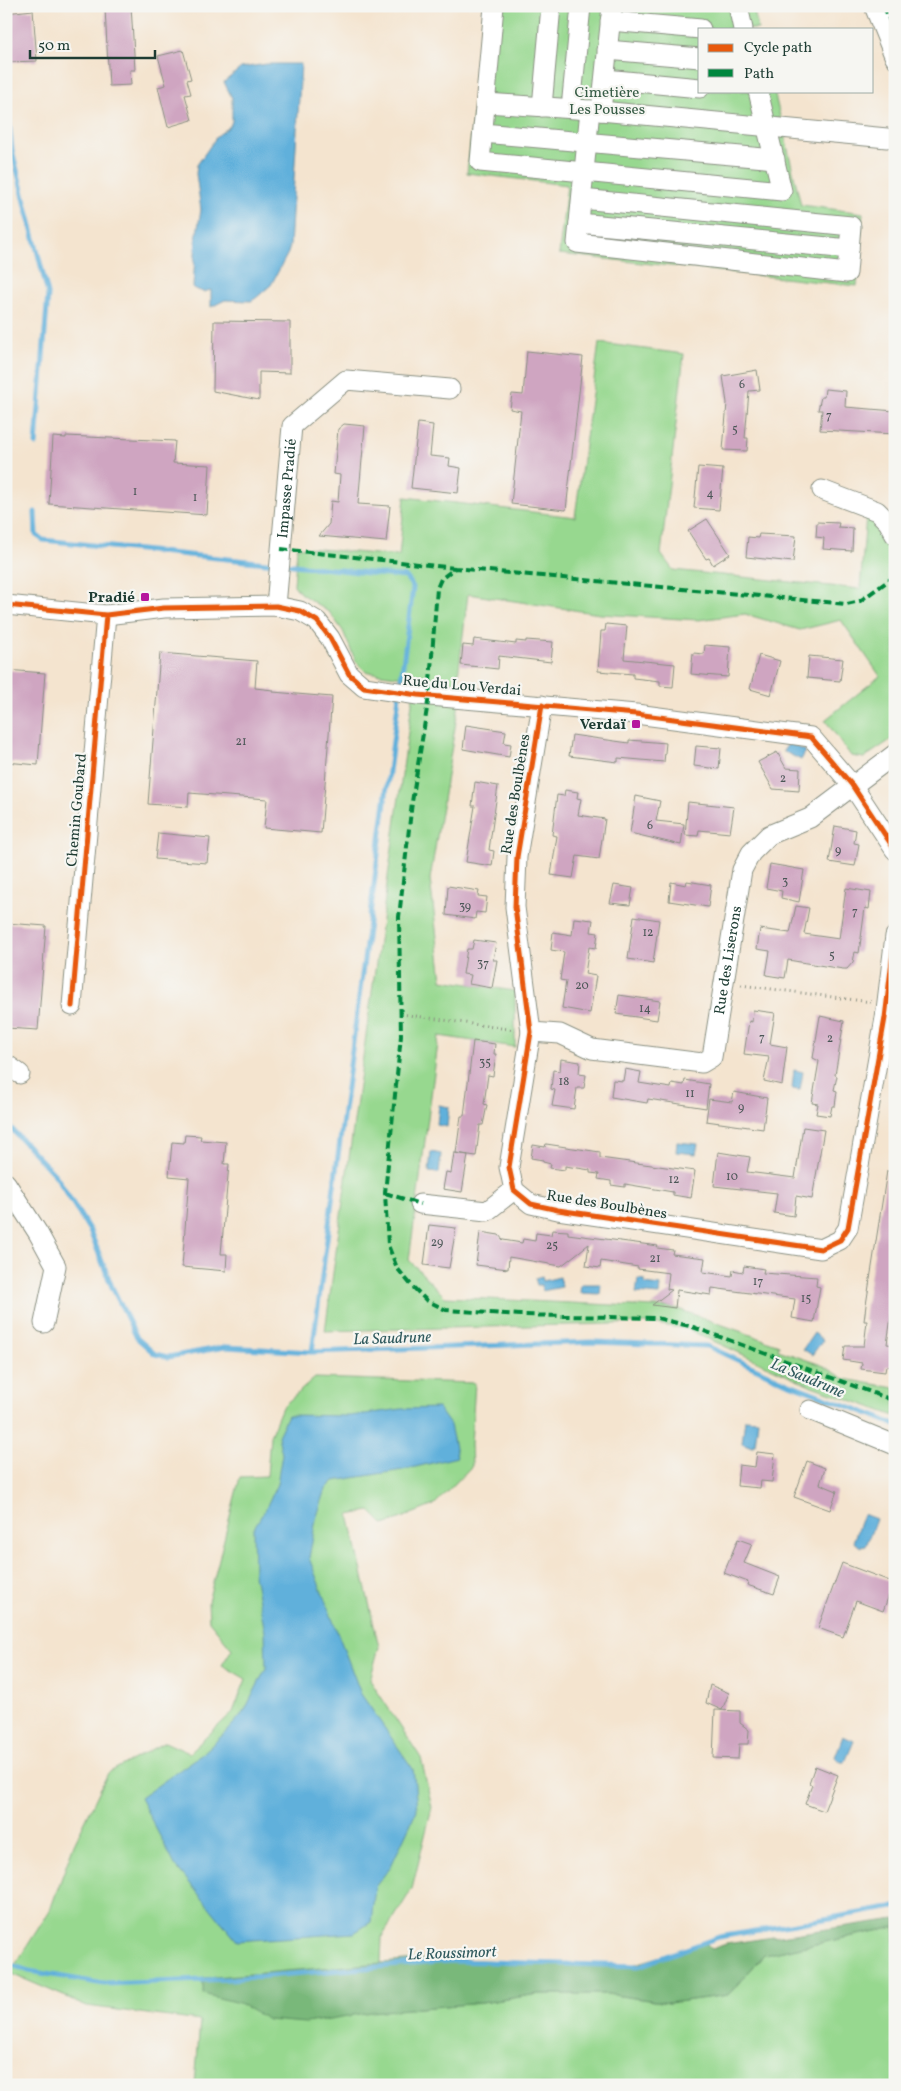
<svg xmlns="http://www.w3.org/2000/svg" width="901" height="2091" viewBox="0 0 901 2091" font-family="Vollkorn,serif">
<rect width="100%" height="100%" fill="#f6f6f2"/>
<filter id="ink" filterUnits="userSpaceOnUse"><feTurbulence type="fractalNoise" baseFrequency=".02" numOctaves="2"/><feDisplacementMap in="SourceGraphic" scale="10" xChannelSelector="R" yChannelSelector="G"/><feConvolveMatrix kernelMatrix="1 2 1 2 8 2 1 2 1" color-interpolation-filters="sRGB"/></filter>
<filter id="wash" filterUnits="userSpaceOnUse"><feTurbulence type="fractalNoise" baseFrequency=".0096" numOctaves="4" result="noise"/><feDisplacementMap in="SourceGraphic" scale="20" xChannelSelector="R" yChannelSelector="G"/><feGaussianBlur stdDeviation="1.12" result="paint"/><feColorMatrix in="noise" values="0 0 0 0 0 0 0 0 0 0 0 0 0 0 0 0 0 1.4 0 .05"/><feComposite in="paint" operator="in"/></filter>
<g filter="url(#wash)">
<rect width="100%" height="100%" fill="#f4e4cf"/>
<path fill="#97d88f" stroke="#5b8a62" d="M485,6H753L758,29H700V91H774L801,205L863,213L857,286L559,254L567,185L467,173Z
M599,343L684,354L661,554L673,570L860,589L866,516H872L895,561V737L864,758L851,756L825,720L880,676L841,620L800,630L745,614L698,620L600,614L468,594L457,684L366,672L356,662L343,631L330,613L300,593L294,585L297,547L399,556L405,497L575,517Z
M413,696L459,703L430,879L442,980L515,991V1047L439,1036L409,1260L445,1297L675,1308L779,1345L778,1350L824,1366L845,1379L895,1388V1416L812,1386L687,1329L649,1323L325,1331Z
M315,1378L475,1383L471,1444L472,1466L434,1505L384,1525L370,1511L349,1515L379,1647L370,1680L421,1758L432,1807L412,1889L382,1937L379,2011L482,2003L538,1994H607L669,2003L728,1995L764,1955L895,1927V2085H195L200,2021L87,2006L10,1973L50,1910L74,1844L108,1773L165,1742L189,1753L233,1712L246,1679L222,1665L232,1649L209,1621L208,1602L240,1477L267,1476L270,1436L282,1407Z"/>
<path fill="#79b87a" stroke="#4c7a57" d="M895,1919V1927L764,1955L728,1995L669,2003L607,1994H538L482,2003L371,2012L306,2023L268,2020L239,2003L203,1994V1978L441,1958L625,1967L706,1943L712,1949L726,1944Z"/>
<path fill="#61b0db" stroke="#407688" d="M267,64H301L290,246L288,253L271,285L256,298L251,301L225,300L211,307V290L203,292L193,288L196,239L201,210L196,174L197,165L217,136L230,126L232,121V98L224,82L241,68Z
M789,743L806,751L801,760L783,751Z
M794,1070L803,1072L800,1090L792,1089Z
M439,1105L449,1107L447,1127L437,1125Z
M677,1142L698,1144L696,1154L676,1152Z
M431,1152L441,1154L439,1173L429,1172Z
M542,1276L543,1281L560,1277L562,1287L542,1291L541,1285H537L535,1278Z
M638,1279L645,1280V1284L660,1286L659,1295L636,1293Z
M581,1284H601L600,1294L580,1293Z
M814,1333L823,1340L812,1355L803,1349Z
M438,1408L450,1425L457,1457L403,1470L334,1481L326,1489L316,1519L309,1558L361,1694L413,1769L415,1785L417,1810L391,1866L375,1887L371,1922L354,1933L237,1941L175,1865L140,1798L201,1755L225,1733L244,1712L266,1668L265,1632L254,1575L253,1529L265,1510L277,1484L282,1454L278,1436L288,1415L350,1416L402,1409Z
M745,1419L758,1420L755,1445H753L752,1447L742,1443Z
M863,1514L876,1519L866,1546L862,1545L861,1547L853,1542Z
M843,1736L854,1741L845,1762H841L835,1757Z"/>
<g fill="none" stroke-linecap="round" stroke-linejoin="round">
<path stroke="#61b0db" stroke-width="5" d="M6,95L12,150L48,294L36,444
M35,512L36,535L43,540L276,564
M284,564L406,577L413,587L400,688
M6,1123L56,1176L90,1231L112,1287L137,1338L155,1354L168,1357L225,1347L312,1352L593,1342L707,1346L787,1383L872,1415L895,1425
M312,1352L399,696
M6,1963L29,1971L104,1984L231,1979L450,1961L639,1966L719,1937L895,1907"/>
</g>
<g id="blocks">
<path fill="#cfa5c1" d="M131,6L135,70H130L131,85L109,86L105,8Z
M33,10L37,61L9,62L6,13Z
M183,50L191,79L187,80L191,94L185,95L192,120L168,127L158,87L166,85L158,56Z
M214,321L290,322V373L259,372V400L213,391Z
M527,351L583,357L566,510L511,504L521,411L510,409L512,394L523,395Z
M757,370L760,390L749,391L745,438H748L747,451L723,450L727,403L723,376Z
M825,389L846,391L845,407L895,411V434L820,430L822,410H818L821,397H824Z
M418,423L433,425L430,456L450,458L449,466L461,468L458,493L411,488Z
M344,424L365,426L358,504L390,506L386,542L319,536L329,524L331,501L338,502L340,475L334,474L338,429Z
M66,436L175,441L173,463L210,465L207,515L49,504L53,437L66,438Z
M698,467L723,469L719,510L694,508Z
M707,519L730,554L713,565L709,558L706,559L688,531Z
M817,522L839,523L838,527L853,528L852,551L823,549L824,538L816,537Z
M759,534L796,536L793,562L746,557L748,537L758,538Z
M606,624L627,626L624,659L675,664L673,687L660,686V681L633,678V674L598,671L601,631H605Z
M474,639L516,644V641L526,642V640L553,642L551,662L499,656L498,669L461,665L463,645L473,646Z
M705,645L730,647L728,677L691,674L693,653L704,654Z
M160,653L257,661L255,688L273,690V692L332,697L321,833L264,828L267,799L189,793L188,807L148,804Z
M759,655L780,661L771,695L750,689Z
M809,656L843,659L840,681L807,678Z
M6,670L45,673L38,765L6,762Z
M466,725L506,731L504,743L511,744L509,757L463,749Z
M572,735L629,743V740L666,743L664,762L618,758V762L569,756Z
M696,746L721,748L719,769L694,766Z
M777,752L786,768L800,769L799,791L773,789L758,762Z
M475,782L498,786L489,850L494,851L492,866L466,862L475,806H472Z
M565,790L578,792L577,798L581,799L578,815L605,819L599,859L577,856L573,878L551,875L557,836L552,835L557,795L564,796Z
M636,796L660,801L656,821L684,824L681,845L630,833Z
M688,802L734,807L730,833L699,830L698,836L685,835Z
M835,826L856,830L854,843L859,844L855,866L829,862Z
M158,833L210,838L207,863L155,859Z
M770,864L804,870L799,902L781,898L782,891L766,888Z
M687,881L711,885L708,907L669,901L671,882L686,885Z
M614,885L633,888L630,905L610,903Z
M448,886L479,891L478,896L487,897L485,913L476,912L475,919L446,915Z
M846,888L871,892L869,909L865,908L859,953L855,952L853,962L847,969H843L788,960L785,978L766,975L770,951L757,949L760,929L790,933L796,906L809,908L804,934L839,939Z
M634,916L659,920L653,963L628,959Z
M574,918L593,920L591,932L598,933L596,948L589,947L585,974L596,976L590,1013L562,1008L566,981L560,980L564,952L551,950L553,932L572,935Z
M6,923L46,926L38,1030L6,1028Z
M474,940L496,943L493,960H497L492,988L469,984L471,975L463,974L467,949H472Z
M619,995L660,1001L657,1020L616,1014Z
M753,1010L775,1013L770,1044L787,1047L782,1085L764,1081L769,1057L744,1054L749,1021L752,1022Z
M820,1016L844,1021L835,1075L837,1076L834,1090L837,1091L835,1106H832L830,1116L816,1114L818,1104L812,1103L819,1061L813,1058Z
M473,1041L495,1044L494,1054H496L493,1076L488,1075L484,1104L487,1105L483,1125H480L476,1156L456,1153L461,1116H464Z
M561,1059L580,1062L579,1074L586,1075L584,1088H577L574,1109L552,1106L555,1090L551,1089L553,1070L560,1071Z
M625,1069L641,1072L639,1083L671,1088L672,1083L684,1085L685,1080L709,1084L706,1108L648,1099L647,1103L611,1097L613,1080L623,1081Z
M734,1092L767,1098L763,1129L706,1121L709,1099L732,1102Z
M803,1127L824,1130L812,1199L796,1196L794,1216L774,1213L777,1193L714,1186L718,1152L750,1157L747,1172L795,1178Z
M185,1135L201,1136L200,1140L226,1142L224,1164H229L221,1254H227L226,1271L182,1267L189,1178L169,1176L172,1142L184,1143Z
M546,1144L600,1152V1158L695,1171L691,1198L673,1195V1192L625,1184V1187L611,1185V1181L598,1179L599,1174L590,1173V1170L565,1166V1170L550,1168L551,1164L543,1162V1160L531,1158L533,1145L545,1147Z
M454,1153L468,1155L462,1192L443,1189L446,1172L451,1173Z
M887,1171H895V1290L887,1344L895,1345V1367L886,1366L885,1372L861,1369L862,1363L843,1360L845,1346H864L867,1321H864L866,1305Z
M429,1225L456,1228L449,1268L424,1265Z
M552,1230L568,1231V1234L658,1246L657,1248L673,1250L672,1254L705,1258L703,1272L732,1276L733,1270L743,1272L744,1266L764,1269L763,1273L817,1277L816,1286L820,1287L814,1322L792,1318L795,1299L712,1288L711,1295L677,1290L675,1308L652,1305L672,1290L667,1289L669,1273L638,1269V1267L601,1261L600,1268L586,1266L589,1244L561,1266L509,1257L508,1269L476,1265L480,1232L499,1235L503,1240L522,1243L523,1239L535,1241L536,1233L551,1235Z
M757,1452L775,1454L772,1482L761,1481L760,1488L737,1486L739,1465L755,1467Z
M807,1461L825,1468L820,1484L837,1491L830,1510L794,1497Z
M738,1539L752,1544L744,1563L780,1577L774,1594L747,1585L748,1582L724,1573Z
M842,1563L895,1583V1597L889,1595L883,1611L856,1601L843,1637L818,1628Z
M710,1685L729,1693L722,1710L706,1703Z
M715,1710L740,1711V1723L749,1730L748,1744H739L738,1759L713,1758Z
M815,1766L838,1775L824,1811L805,1804L812,1785L809,1783Z"/>
</g>
</g>
<g filter="url(#ink)">
<use href="#blocks" fill-opacity="0" stroke="#8a9082" stroke-width="1"/>
<g fill="none" stroke-linecap="round" stroke-linejoin="round">
<defs>
<g id="minor">
<path d="M494,6L480,162L782,191L758,91"/>
<path d="M738,6L743,29"/>
<path d="M874,6L895,58"/>
<path d="M610,21L701,29"/>
<path d="M607,50L700,58"/>
<path d="M605,79L700,88"/>
<path d="M486,103L590,110L887,138"/>
<path d="M542,107L551,6"/>
<path d="M571,108L581,6"/>
<path d="M601,111L612,6"/>
<path d="M483,133L775,159"/>
<path d="M582,199L851,226L847,273L577,243L590,110"/>
<path d="M579,223L849,249"/>
<path d="M822,490L877,511L888,522L895,535"/>
<path d="M6,605L106,615L164,608L276,606L300,611L317,621L330,638L349,674L364,687L418,695L636,714L811,737L852,785L895,850"/>
<path id="s1" d="M276,606L292,426L346,380L450,389"/>
<path d="M542,705L517,857L515,907L531,1032L509,1167L514,1190L531,1204L558,1210L821,1249L840,1240L848,1228L885,1018L895,936"/>
<path d="M72,1006L106,615"/>
<path id="s2" d="M531,1032L560,1034L592,1049L702,1063L712,1057L742,870L751,853L769,835L810,818L895,754"/>
<path d="M6,1064L20,1074"/>
<path d="M6,1183L38,1233L56,1266L44,1323"/>
<path d="M420,1204L487,1211L514,1190"/>
<path d="M810,1410L895,1445"/>
</g>
</defs>
<use href="#minor" stroke="#8a9082" stroke-width="21"/>
<path stroke="#8a9082" stroke-width="3" stroke-dasharray="1 4" stroke-linecap="butt" d="M741,985L871,1002
M401,1014L515,1030"/>
<use href="#minor" stroke="#fff" stroke-width="19"/>
<path stroke="#00873e" stroke-width="4" stroke-dasharray="8 4" stroke-linecap="butt" d="M884,6L895,34
M281,549L455,568
M895,576L860,601L847,604L455,568L441,579L437,588L429,696L412,802L399,917L401,1036L385,1193L388,1245L397,1268L412,1286L426,1300L446,1310L520,1315L657,1318L693,1327L895,1401
M385,1193L420,1204"/>
<defs>
<path id="cycleway" d="M6,605L106,615L164,608L276,606L300,611L317,621L330,638L349,674L364,687L418,695L636,714L811,737L852,785L895,850
M542,705L517,857L515,907L531,1032L509,1167L514,1190L531,1204L558,1210L821,1249L840,1240L848,1228L885,1018L895,936
M72,1006L106,615"/>
</defs>
<use href="#cycleway" stroke="#f6f6f2" stroke-width="8"/>
<use href="#cycleway" stroke="#e8590c" stroke-width="5"/>
</g>
</g>
<g fill="#b5179e" stroke="#f6f6f2" stroke-width="2">
<rect x="140" y="592" width="10" height="10" rx="2.5"/>
<rect x="631" y="719" width="10" height="10" rx="2.5"/>
</g>
<g text-anchor="middle" stroke-width="4.5" stroke-linejoin="round" paint-order="stroke">
<g font-size="12" fill="#4b5757">
<text x="742" y="388">6</text>
<text x="829" y="419">7</text>
<text x="735" y="433">5</text>
<text x="135" y="495">1</text>
<text x="710" y="497">4</text>
<text x="195" y="501">1</text>
<text x="241" y="745">21</text>
<text x="783" y="782">2</text>
<text x="650" y="829">6</text>
<text x="838" y="854">9</text>
<text x="785" y="885">3</text>
<text x="465" y="910">39</text>
<text x="855" y="915">7</text>
<text x="648" y="936">12</text>
<text x="832" y="959">5</text>
<text x="483" y="967">37</text>
<text x="582" y="989">20</text>
<text x="645" y="1012">14</text>
<text x="762" y="1041">7</text>
<text x="830" y="1042">2</text>
<text x="485" y="1066">35</text>
<text x="564" y="1085">18</text>
<text x="690" y="1097">11</text>
<text x="741" y="1111">9</text>
<text x="732" y="1180">10</text>
<text x="674" y="1183">12</text>
<text x="437" y="1246">29</text>
<text x="552" y="1249">25</text>
<text x="655" y="1262">21</text>
<text x="758" y="1285">17</text>
<text x="806" y="1302">15</text>
</g>
<g font-size="15" fill="#375c46" stroke="#f6f6f2">
<text x="607" y="97">Cimetière<tspan x="607" dy="17">Les Pousses</tspan></text>
</g>
<g font-size="15" fill="#1f3d34" stroke="#f6f6f2">
<text dy="5" stroke="none"><textPath href="#s1" startOffset="118">Impasse Pradié</textPath></text>
<text transform="translate(462 685) rotate(5)" y="5">Rue du Lou Verdai</text>
<text transform="translate(515 794) rotate(-81)" y="5">Rue des Boulbènes</text>
<text transform="translate(76 810) rotate(-85)" y="5">Chemin Goubard</text>
<text dy="5" stroke="none"><textPath href="#s2" startOffset="285">Rue des Liserons</textPath></text>
<text transform="translate(607 1204) rotate(9)" y="5">Rue des Boulbènes</text>
</g>
<g font-size="15" font-weight="bold" fill="#1f3d34" stroke="#f6f6f2" text-anchor="end">
<text x="135" y="602">Pradié</text>
<text x="626" y="729">Verdaï</text>
</g>
<g font-size="16" font-style="italic" fill="#305a5e" stroke="#f6f6f2">
<text transform="translate(392 1337) rotate(-2)" y="6">La Saudrune</text>
<text transform="translate(808 1377) rotate(23)" y="6">La Saudrune</text>
<text transform="translate(452 1952) rotate(-2)" y="6">Le Roussimort</text>
</g>
</g>
<rect width="901" height="2091" fill="none" stroke="#f6f6f2" stroke-width="25"/>
<rect x="698" y="28" width="175" height="65" fill="#f6f6f2" stroke="#a0aca6"/>
<rect x="708" y="44" width="25" height="8" fill="#e8590c" stroke="#a0aca6"/>
<text x="744" y="52" font-size="15" fill="#1f3d34">Cycle path</text>
<rect x="708" y="69" width="25" height="8" fill="#00873e" stroke="#a0aca6"/>
<text x="744" y="78" font-size="15" fill="#1f3d34">Path</text>
<path d="M30 50v8h125v-8" fill="none" stroke="#1f3d34" stroke-width="2.5"/>
<text x="38" y="50" font-size="15" fill="#1f3d34" stroke="#f6f6f2" stroke-width="4" paint-order="stroke">50 m</text>
</svg>
